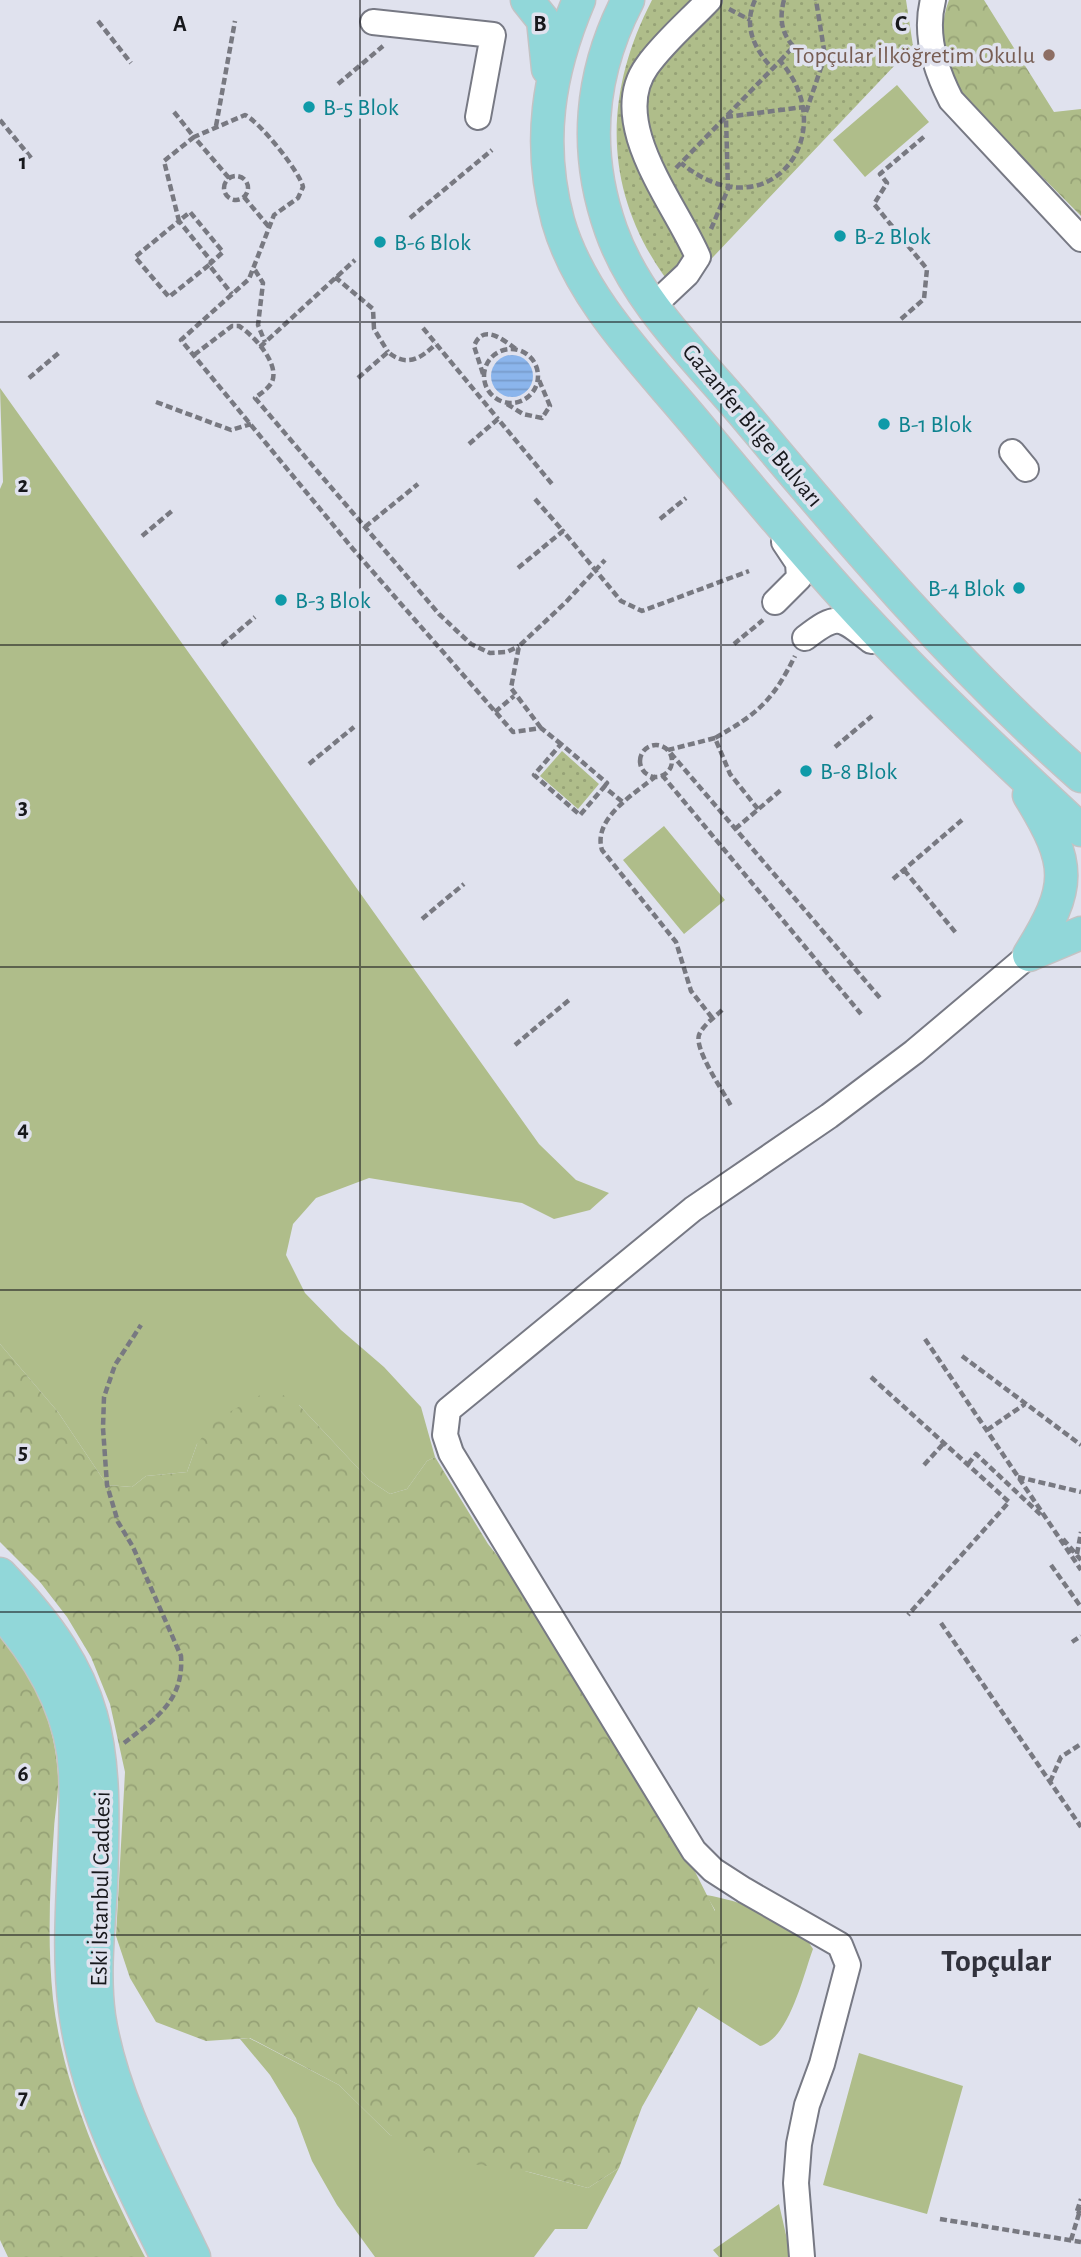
<svg xmlns="http://www.w3.org/2000/svg" width="1081" height="2257" viewBox="0 0 1081 2257" font-family="'Alegreya Sans',sans-serif">
<defs>
<pattern id="forest-crowns" width="20" height="18" patternUnits="userSpaceOnUse" patternTransform="scale(1.75)"><rect width="20" height="18" fill="#afbd8a"/><path d="M2 6a3 3 0 1 1 6 0M12 15a3 3 0 1 1 6 0" fill="none" stroke="#96a276"/></pattern>
<pattern id="park-dots" width="8" height="8" patternUnits="userSpaceOnUse" patternTransform="scale(1.75)"><rect width="8" height="8" fill="#afbd8a"/><path d="M2 2h.1M6 6h.1" fill="none" stroke="#96a276" stroke-width="1.8" stroke-linecap="round"/></pattern>
<pattern id="water-rules" width="6" height="5" patternUnits="userSpaceOnUse" patternTransform="scale(1.75)"><rect width="6" height="5" fill="#8bb5ec"/><path d="M0 2.5h6" fill="none" stroke="#779bca"/></pattern>
</defs>
<rect width="100%" height="100%" fill="#e0e2ee"/>
<path fill="#afbd8a" d="M897,85L929,122L865,177L833,140Z
M0,388L539,1144L576,1180L609,1193L590,1210L554,1219L522,1203L369,1178L316,1198L293,1224L286,1255L305,1293L341,1330L384,1367L421,1407L435,1457L427,1461L407,1489L390,1494L369,1480L299,1405L197,1444L187,1472L146,1476L132,1487L107,1485L58,1412L0,1344V489L3,482Z
M664,826L725,900L684,934L623,860Z
M706,1895C737,1900 798,1919 813,1949C803,1976 789,2039 760,2046L697,2006L708,1986L715,1910Z
M249,2038L339,2085L390,2135L588,2188L619,2168L587,2229H555L534,2257H375L337,2205L312,2161L296,2118L270,2075L240,2039Z
M859,2053L963,2086L927,2214L823,2185Z
M779,2204L791,2257H719L713,2250Z"/>
<path fill="url(#forest-crowns)" d="M949,0H984L1054,112L1081,109V216L969,103C947,73 935,36 949,0Z
M0,1344L58,1412L107,1485L132,1487L146,1476L187,1472L197,1444L215,1420L262,1394L280,1393L299,1405L369,1480L390,1494L407,1489L427,1461L435,1457L488,1544L601,1685L725,1931L729,1953L642,2107L619,2168L588,2188L529,2172L444,2160L390,2135L339,2085L250,2038L206,2041L156,2022L130,1978L116,1936L125,1772L110,1704L91,1657L67,1617L40,1582L0,1542Z
M0,1637C34,1675 56,1725 58,1776C59,1793 55,1812 54,1829C50,1885 47,1942 53,1999C64,2091 103,2175 145,2257H8L0,2240Z"/>
<path fill="url(#park-dots)" d="M652,0H906L913,46L678,294C604,204 599,102 652,0Z
M562,751L599,784L578,809L540,776Z"/>
<path fill="url(#water-rules)" d="M491 376a21 21 0 1 1 42 0a21 21 0 1 1-42 0Z"/>
<g fill="none" stroke-linecap="round" stroke-linejoin="round">
<defs>
<path id="minor" d="M933,0C924,35 935,69 951,100L1081,239
M373,22L493,35L478,117
M653,306L687,274L698,257C676,205 606,122 647,66C664,42 689,21 709,0
M1012,452L1026,469
M775,602L799,578L798,563L784,542
M805,638C837,613 840,616 871,641
M802,2257L796,2183L799,2144L807,2105L822,2064L848,1965L840,1945L744,1890L713,1870L694,1851L451,1453L445,1435L448,1410L693,1209L829,1116L914,1052L1029,955"/>
<path id="major" d="M527,0L543,20L548,69
M579,0C548,73 537,143 558,221C580,298 643,360 693,420C744,481 794,542 848,601C921,681 1001,756 1081,830
M628,0C590,73 583,151 611,230C636,301 695,356 743,413C849,540 956,666 1081,776
M1029,955C1072,886 1072,865 1029,795
M1029,955L1081,933
M0,1574C103,1681 106,1741 101,1884C99,1928 93,1971 99,2016C112,2100 158,2181 194,2257
M0,1611C39,1655 72,1710 75,1771C79,1850 65,1930 75,2010C86,2097 128,2179 167,2257"/>
</defs>
<use href="#minor" stroke="#777984" stroke-width="28"/>
<use href="#major" stroke="#c3c3c4" stroke-width="35"/>
<path stroke="#787981" stroke-width="4.5" stroke-dasharray="7 3.5" stroke-linecap="butt" d="M755,0C743,26 754,49 773,69
M784,0C775,33 792,53 823,63
M729,9L750,20
M98,21L131,63
M780,61L793,47
M338,84L383,46
M174,112L194,137L164,161L179,221L190,212L223,252L212,262
M806,112L825,56L816,0
M0,120L32,159
M216,126L235,21
M676,168L780,61C844,133 769,235 681,163
M224 188a12 12 0 1 1 24 0a12 12 0 1 1-24 0Z
M229,178L194,137L245,115C259,121 300,172 303,187L298,198L274,215L249,279L181,340L353,549L513,732L541,728L561,744
M244,197L269,227
M410,218L492,150
M711,229L728,189L726,117L804,107
M209,265L169,297L135,257L179,221L212,262L209,265L232,294
M255,270L263,283L258,325L265,342
M335,277L373,309L374,329L388,352
M901,319L924,299L927,269L874,204L887,183L880,174L926,135
M423,328L498,419
M260,347L355,260
M484 376a27 27 0 1 1 54 0a27 27 0 1 1-54 0Z
M194,355L232,326H239C253,335 280,363 272,382C268,389 261,393 255,398L439,614L458,632L471,644L490,653L507,652L519,646
M483,374L474,346C483,323 502,339 516,349
M29,378L61,351
M358,378L388,352C407,368 421,358 436,344
M156,402L231,430L251,424
M507,404L523,414L542,418L550,406L539,380
M469,444L498,419L552,484
M535,499L563,531
M660,519L686,498
M365,527L418,484
M142,536L172,511
M518,568L563,531L621,601L642,611L749,571
M734,644L763,620
M222,645L255,617
M495,712L514,696
M541,728L511,688L519,646L565,603L605,560
M715,738L668,750L880,998
M640 761a16 16 0 1 1 32 0a16 16 0 1 1-32 0Z
M835,747L872,716
M309,764L354,727
M662,775L861,1014
M656,776C636,793 592,818 602,850L676,942L691,991L713,1019
M604,787L607,783L561,744L534,775L580,815L604,787L624,803
M758,809L730,774L715,738C759,713 773,700 795,656
M735,829L781,790
M904,870L956,933
M893,879L962,820
M422,919L464,884
M722,1010C715,1017 703,1025 699,1035C694,1049 723,1091 731,1106
M515,1045L569,1000
M925,1339L1081,1570
M962,1356L1081,1445
M871,1377L1009,1502L908,1615
M987,1430L1025,1404
M968,1464L976,1454L1041,1515
M924,1465L944,1443
M1018,1477L1081,1492
M1063,1539L1081,1560
M1077,1554L1081,1532
M1051,1565L1081,1607
M941,1623L1081,1827
M1072,1642L1081,1636
M124,1743C156,1718 184,1701 181,1656L133,1547L118,1522L107,1485L103,1428L104,1397L115,1365L141,1325
M1050,1782L1061,1757L1081,1744
M1077,2211L1081,2199
M940,2219L1081,2242
M1071,2240L1081,2207"/>
<use href="#minor" stroke="#fff" stroke-width="24"/>
<use href="#major" stroke="#91d7d9" stroke-width="32"/>
<path stroke="#787981" stroke-width="4.5" stroke-dasharray="7 3.5" stroke-linecap="butt" d="M1077,2211L1081,2213"/>
</g>
<path fill="none" stroke="#17181c" stroke-width="2" stroke-opacity="0.55" d="M360,0V2257M721,0V2257M0,322H1081M0,645H1081M0,967H1081M0,1290H1081M0,1612H1081M0,1935H1081"/>
<circle fill="#8d6e63" stroke="#e0e2ee" stroke-width="2.5" cx="1049" cy="55" r="7"/>
<g fill="#0f9aa8" stroke="#e0e2ee" stroke-width="2.5">
<circle cx="309" cy="107" r="7"/>
<circle cx="840" cy="236" r="7"/>
<circle cx="380" cy="242" r="7"/>
<circle cx="884" cy="424" r="7"/>
<circle cx="1019" cy="588" r="7"/>
<circle cx="281" cy="600" r="7"/>
<circle cx="806" cy="771" r="7"/>
</g>
<g text-anchor="middle" stroke-width="7" stroke-linejoin="round" paint-order="stroke">
<g font-size="24" fill="#785e54" stroke="#e0e2ee" text-anchor="end">
<text x="1035" y="63">Topçular İlköğretim Okulu</text>
</g>
<g font-size="24" fill="#0d838f" stroke="#e0e2ee" text-anchor="start">
<text x="323" y="115">B-5 Blok</text>
<text x="854" y="244">B-2 Blok</text>
<text x="394" y="250">B-6 Blok</text>
<text x="898" y="432">B-1 Blok</text>
<text x="1005" y="596" text-anchor="end">B-4 Blok</text>
<text x="295" y="608">B-3 Blok</text>
<text x="820" y="779">B-8 Blok</text>
</g>
<g font-size="24" fill="#17181c" stroke="#e0e2ee">
<text transform="translate(753 425) rotate(50)" y="8">Gazanfer Bilge Bulvarı</text>
<text transform="translate(100 1889) rotate(-89)" y="8">Eski İstanbul Caddesi</text>
</g>
<g font-size="32" font-weight="bold" fill="#31323c" stroke="#e0e2ee">
<text x="996" y="1971">Topçular</text>
</g>
</g>
<g font-size="23" text-anchor="middle" font-weight="bold" fill="#17181c" stroke="#e0e2ee" stroke-width="7" stroke-linejoin="round" paint-order="stroke">
<text x="180" y="31">A</text>
<text x="540" y="31">B</text>
<text x="901" y="31">C</text>
<text x="23" y="169">1</text>
<text x="23" y="492">2</text>
<text x="23" y="814">3</text>
<text x="23" y="1136">4</text>
<text x="23" y="1459">5</text>
<text x="23" y="1781">6</text>
<text x="23" y="2104">7</text>
</g>
</svg>
